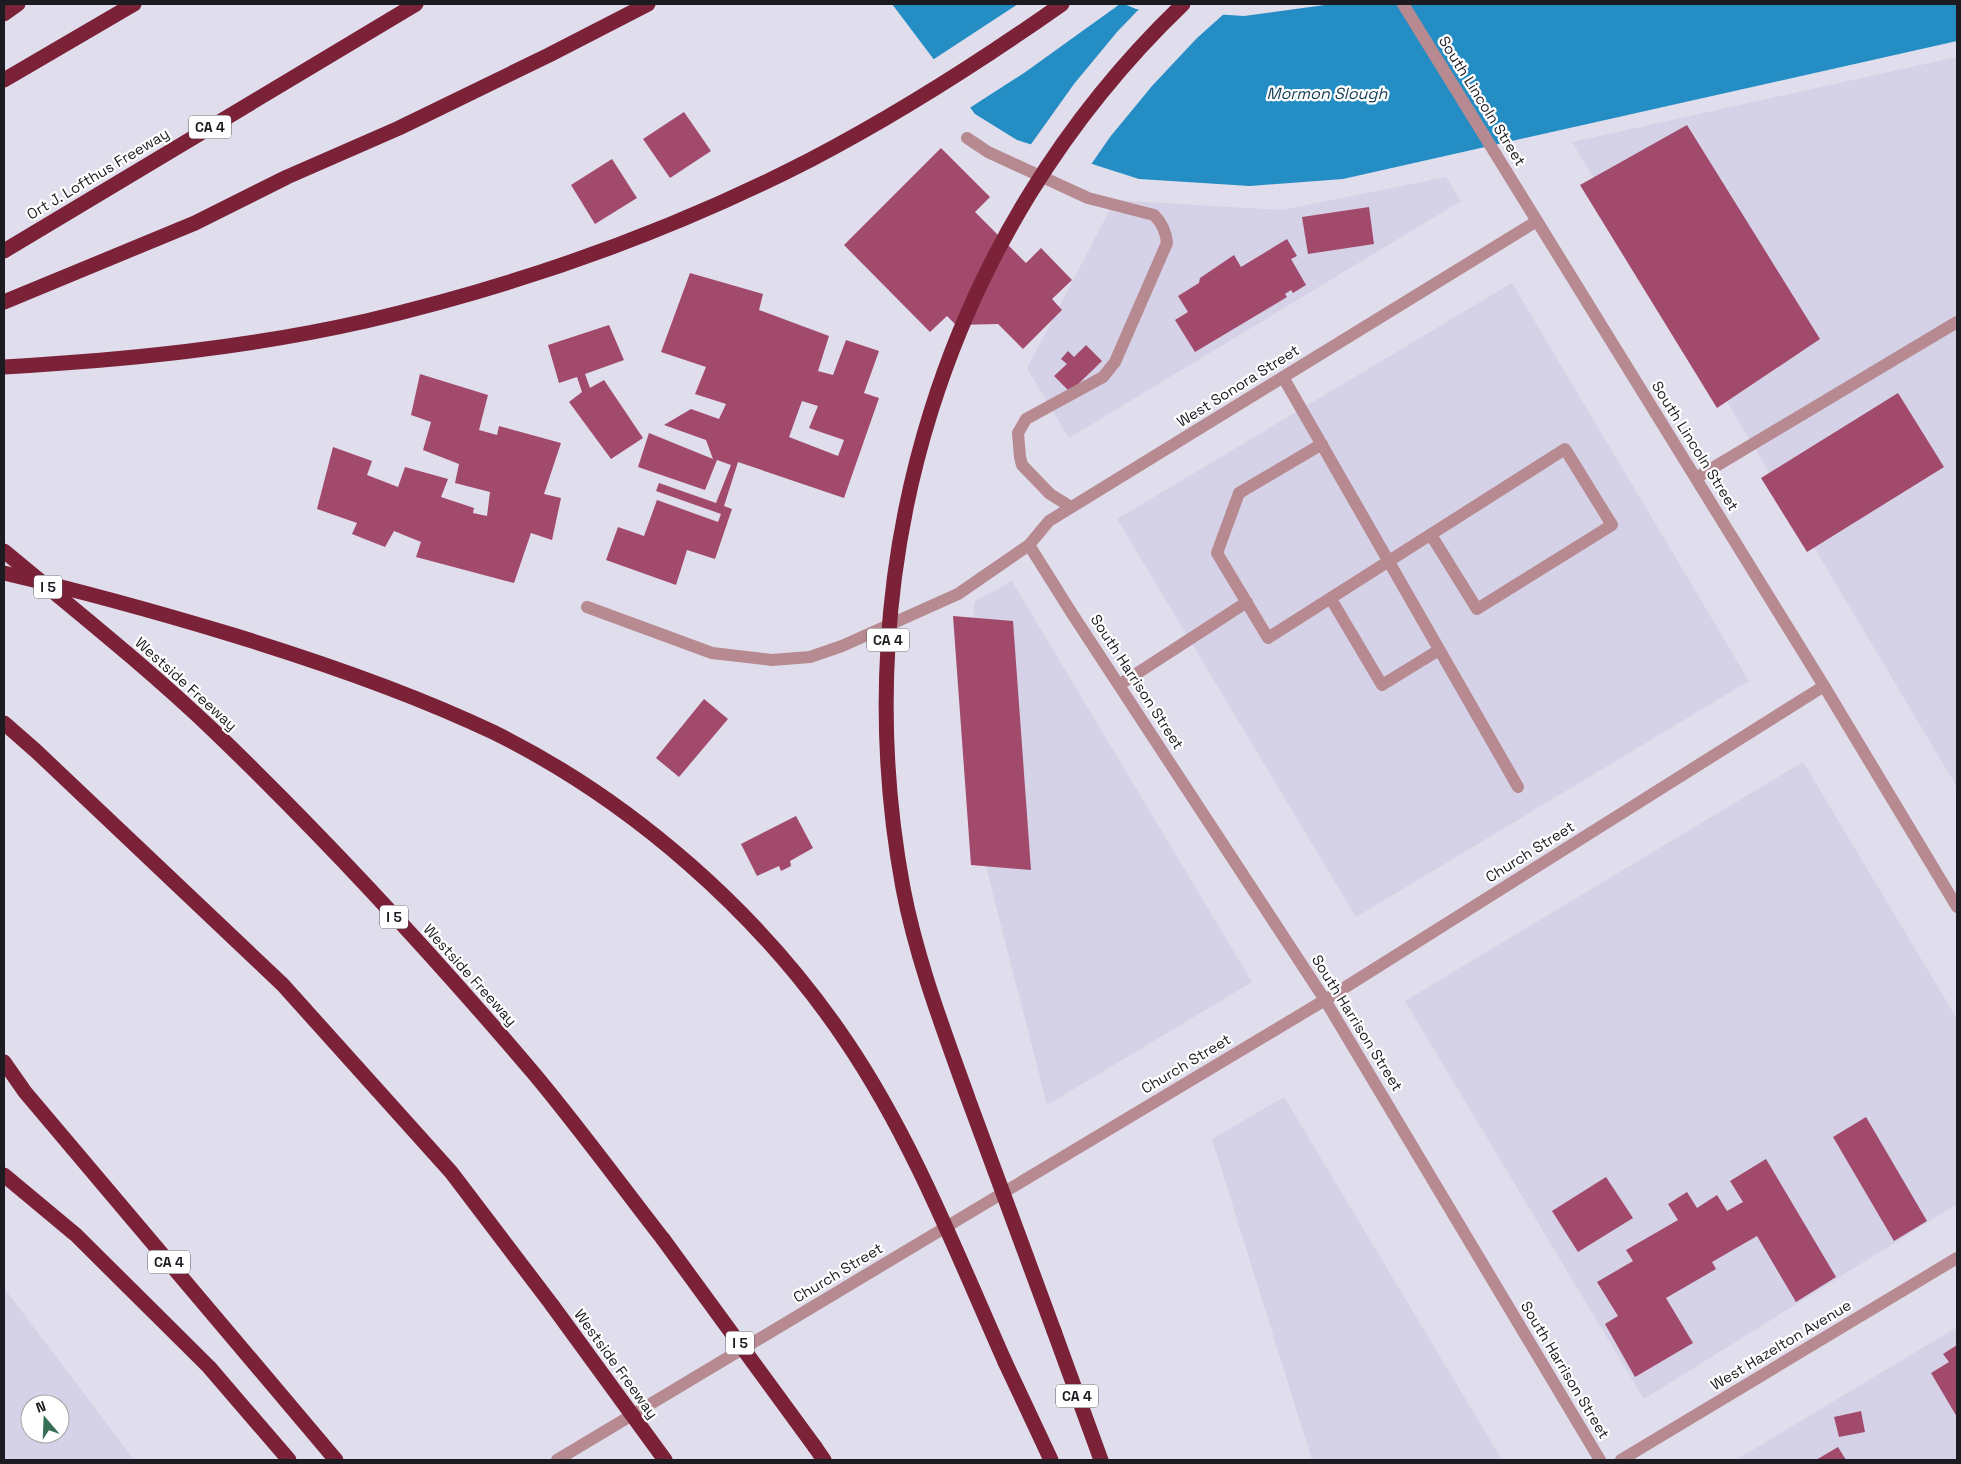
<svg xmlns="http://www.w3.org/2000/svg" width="1961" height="1464" viewBox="0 0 1961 1464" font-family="'Space Grotesk',sans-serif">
<rect width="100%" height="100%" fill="#e0ddec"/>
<path fill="#d5d1e7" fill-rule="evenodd" d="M1957,57V787L1572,142Z
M1446,177L1461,201L1069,438L1027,368L1115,200L1282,210Z
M1512,283L1749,681L1356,917L1117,519Z
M1012,581L1252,982L1047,1105L971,808L974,602Z
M1803,762L1957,1019V1204L1644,1399L1405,1001Z
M1284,1097L1502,1460H1312L1212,1139Z
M4,1288L134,1460H4ZM30,1404H60V1434H30Z
M1957,1327V1460H1736Z"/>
<path fill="#248dc4" d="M892,4H1124L1136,9L1244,16L1332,4H1957V41L1343,179L1250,186L1139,179L1017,140L975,114Z"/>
<path fill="#e0ddec" d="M1018,4H1120L1024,73L968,109L931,61Z
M1141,7L1225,13L1197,38L1152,86L1110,137L1090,166L1029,147L1074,84L1117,32Z"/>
<path fill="#a24a6c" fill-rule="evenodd" d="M684,112L711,151L670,178L643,139Z
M1687,125L1820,339L1717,408L1580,185Z
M941,148L990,197L975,212L1026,263L1041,248L1072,280L1052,299L1062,310L1023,349L998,324L956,325L947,316L930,332L844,245Z
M612,159L637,198L595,224L571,185Z
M1369,207L1374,244L1308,254L1302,217Z
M1287,239L1297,256L1291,259L1306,285L1293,293L1291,290L1285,294L1287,297L1195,352L1175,320L1188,312L1178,296L1199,283L1200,278L1234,255L1241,267Z
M690,273L763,294L759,310L829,336L818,371L833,375L846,340L879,351L864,393L879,398L844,498L738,462L724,506L732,509L715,559L687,550L676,585L606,560L618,527L644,536L657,500L718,522L721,514L656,491L659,483L716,503L731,465L717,460L705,490L638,467L649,433L713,459L706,440L664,425L691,409L719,419L726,404L695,394L706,367L661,352ZM802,401L818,406L809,428L844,440L838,456L789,437Z
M609,325L624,360L585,374L590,388L604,380L643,438L611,459L569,402L582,392L577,377L559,383L548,345Z
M1086,345L1102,361L1070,392L1054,376L1067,364L1061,359L1068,351L1074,357Z
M420,374L488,395L479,430L497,435L499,426L561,443L544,494L561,498L552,540L531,533L514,583L416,557L421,542L394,531L385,547L352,534L357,523L317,509L333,447L372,461L367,475L398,487L405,467L448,479L441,497L474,508L473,513L487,516L490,492L455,483L459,464L423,450L431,422L411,415Z
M1898,393L1944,467L1807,552L1761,478Z
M953,616L1013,621L1031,870L971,865Z
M704,699L728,719L679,777L656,758Z
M796,816L813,848L790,861L791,866L781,871L779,866L757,876L741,844Z
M1866,1117L1927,1221L1894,1241L1833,1137Z
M1766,1159L1836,1277L1796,1302L1757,1236L1712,1262L1716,1269L1666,1298L1693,1343L1635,1377L1605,1324L1618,1316L1597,1282L1633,1261L1626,1250L1678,1220L1668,1204L1687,1192L1697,1208L1717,1195L1727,1211L1743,1202L1730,1181Z
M1606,1177L1633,1218L1578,1252L1552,1211Z
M1957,1345V1417L1931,1373L1949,1362L1943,1354Z
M1861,1411L1865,1432L1839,1437L1834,1417Z
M1838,1447L1846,1460H1816Z"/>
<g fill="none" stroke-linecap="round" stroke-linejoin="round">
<path stroke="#b68a90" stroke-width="12" d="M967,138L988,152L1088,198L1154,215C1162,223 1166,231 1167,243L1115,362L1103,377L1026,419L1018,433L1020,457L1022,465L1050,494L1071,507
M1283,377L1518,787
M1322,444L1239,493L1217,553L1268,638L1565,449L1612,525L1477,609L1431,535
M1696,478L1957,322
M1331,599L1382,685L1439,650
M587,607L712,653L772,660L810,657L842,646L958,594L1029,545
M1119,685L1247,602"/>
<path stroke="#b68a90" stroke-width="12" d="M1537,221L1049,521L1029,545L1071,612L1325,1000L1600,1460
M557,1460L1325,1000L1824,686
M1621,1460L1957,1258"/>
<path stroke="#b68a90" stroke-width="12" d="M1403,4L1824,686L1957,907"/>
<path stroke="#7b2239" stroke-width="15" d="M4,14L18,4
M4,80L134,4
M4,251L416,4
M4,302L195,223L287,177L399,128L549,55L648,4
M4,367C125,360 247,348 366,321C519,285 670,232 810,160C898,114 981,61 1062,4
M4,551C75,610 148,668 215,732C328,841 435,957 536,1076C580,1129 621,1185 663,1239
M4,723L36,751L283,985L451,1172L552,1305
M4,1062L25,1092L336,1460
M4,1175L76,1235L209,1367L289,1460
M1054,1331L1101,1460
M1005,1362L1051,1460
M815,1447L824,1460"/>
<path stroke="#7b2239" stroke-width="15" d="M4,573C81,591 157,612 233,635C321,662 409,692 493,732C631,800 760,913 846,1041C913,1140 957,1254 1005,1362
M663,1239L815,1447
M552,1305L665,1460
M1054,1331C1026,1255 998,1178 969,1101C944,1031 917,961 903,888C843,565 945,232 1183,4"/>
</g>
<g text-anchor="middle" stroke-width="4.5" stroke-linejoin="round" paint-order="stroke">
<g fill="#fff" stroke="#605f64" stroke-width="1">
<rect x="189" y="115.5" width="42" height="23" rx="4"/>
<rect x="34" y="575.5" width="28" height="23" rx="4"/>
<rect x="867" y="628.5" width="42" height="23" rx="4"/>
<rect x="380" y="905.5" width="28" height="23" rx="4"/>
<rect x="148" y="1250.5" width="42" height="23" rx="4"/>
<rect x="726" y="1331.5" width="28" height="23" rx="4"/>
<rect x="1056" y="1384.5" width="42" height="23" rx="4"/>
</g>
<g font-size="14" font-weight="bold" fill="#1c1b21">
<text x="210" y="132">CA 4</text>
<text x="48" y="592">I 5</text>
<text x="888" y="645">CA 4</text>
<text x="394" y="922">I 5</text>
<text x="169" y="1267">CA 4</text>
<text x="740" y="1348">I 5</text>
<text x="1077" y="1401">CA 4</text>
</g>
<g font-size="15" fill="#1c1b21" stroke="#fff">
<text transform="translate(1482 101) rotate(58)" y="5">South Lincoln Street</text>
<text transform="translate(98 174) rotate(-31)" y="5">Ort J. Lofthus Freeway</text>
<text transform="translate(1238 386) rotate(-32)" y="5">West Sonora Street</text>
<text transform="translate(1695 446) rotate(58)" y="5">South Lincoln Street</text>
<text transform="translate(1137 682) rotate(57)" y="5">South Harrison Street</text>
<text transform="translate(186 684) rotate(42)" y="5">Westside Freeway</text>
<text transform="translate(1530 852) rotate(-32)" y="5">Church Street</text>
<text transform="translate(470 975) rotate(48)" y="5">Westside Freeway</text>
<text transform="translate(1357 1023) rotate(58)" y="5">South Harrison Street</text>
<text transform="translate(1186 1064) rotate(-31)" y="5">Church Street</text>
<text transform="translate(838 1273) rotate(-31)" y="5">Church Street</text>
<text transform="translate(1781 1345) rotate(-31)" y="5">West Hazelton Avenue</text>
<text transform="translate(616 1364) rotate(54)" y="5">Westside Freeway</text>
<text transform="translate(1565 1370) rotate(59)" y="5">South Harrison Street</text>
</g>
<g font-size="16" font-style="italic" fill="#184159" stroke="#fff">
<text x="1327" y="99">Mormon Slough</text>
</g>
</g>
<rect width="1961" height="1464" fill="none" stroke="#1c1b21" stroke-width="10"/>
<g transform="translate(45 1419) rotate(341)"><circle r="24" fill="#ffffff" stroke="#a4a4a6"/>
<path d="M0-4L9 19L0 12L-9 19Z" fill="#376f56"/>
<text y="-8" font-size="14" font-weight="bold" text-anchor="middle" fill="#1c1b21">N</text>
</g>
</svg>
